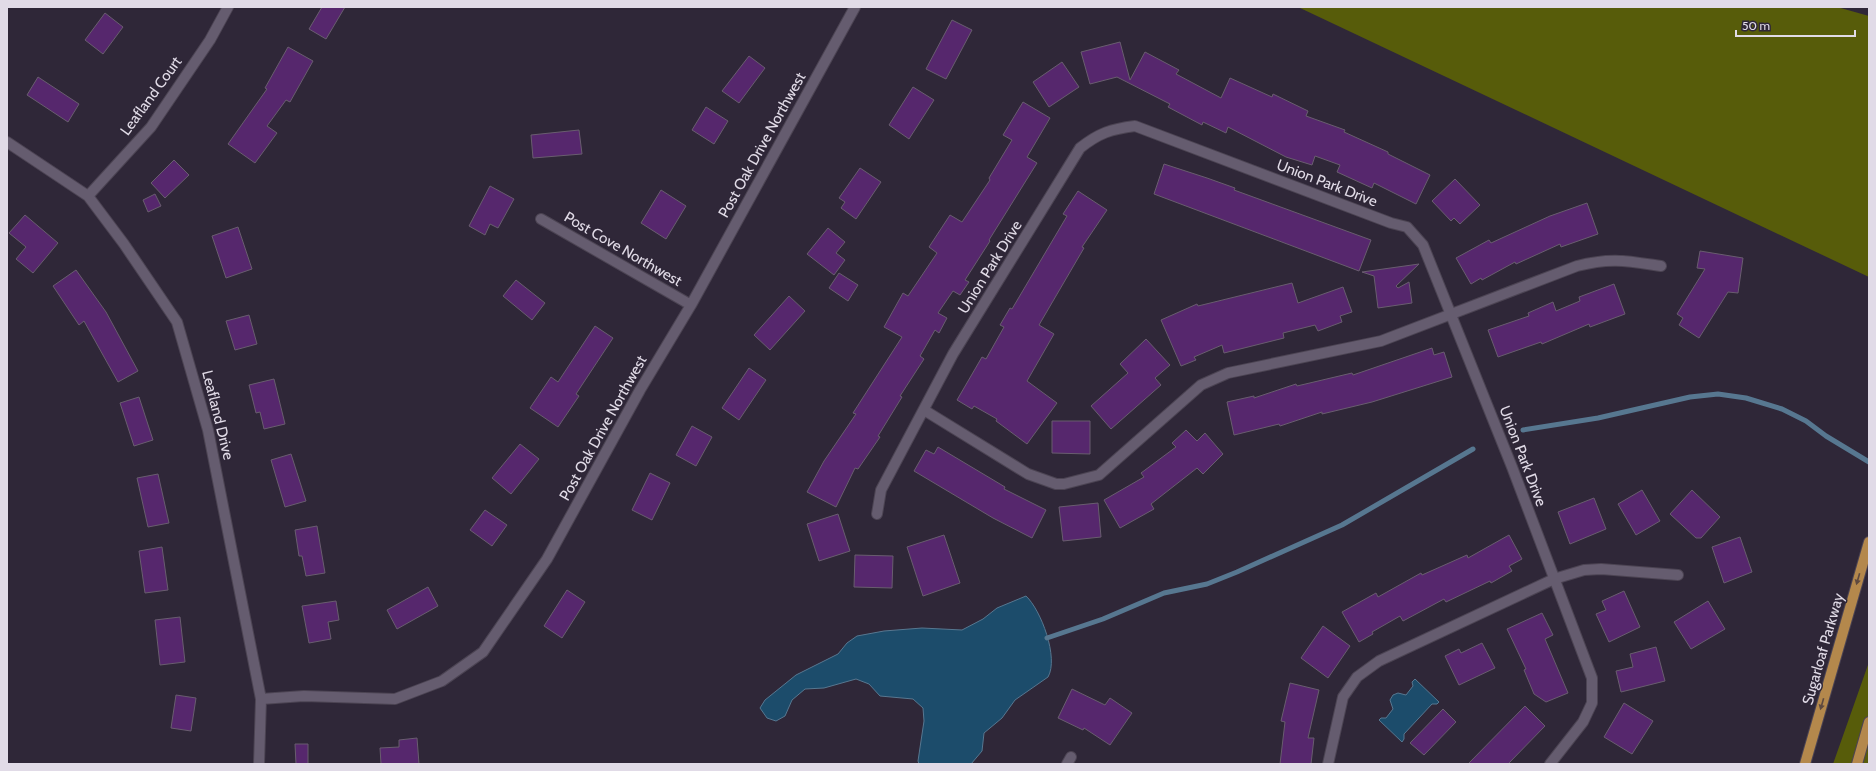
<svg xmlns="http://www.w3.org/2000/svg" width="1876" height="771" viewBox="0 0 1876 771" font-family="Cabin,sans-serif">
<rect width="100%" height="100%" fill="#2f2738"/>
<path fill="#575c0a" d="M1298,7H1837L1869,16V277Z
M1869,662V764H1833Z"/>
<path fill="#1c4c6b" stroke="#577790" d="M1026,596C1041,610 1059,658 1048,677L1015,700L1002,718L984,733L982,751L971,764H919L918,761L924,721L923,708L913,699L880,696L869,684L856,679L824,688L805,689L792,700L785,716L776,721L767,718L760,708L765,700L796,675L838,654L847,643L857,636L884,631L922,628L962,630L983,619L997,608Z
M1415,679L1439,702L1437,704H1432L1404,734V739L1402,742L1379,720L1381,718H1386L1393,709L1390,700L1393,695L1398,693L1406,695L1413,686L1412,682Z"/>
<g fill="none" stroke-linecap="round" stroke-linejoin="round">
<path stroke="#577790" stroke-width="5" d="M1523,430L1598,418L1690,397L1718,394L1746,398L1782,409L1806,421L1826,436L1869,462
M1047,638L1103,619L1164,593L1207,584L1237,572L1342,525L1473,449"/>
</g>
<path fill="#56276d" stroke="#695d6f" d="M322,7H345L326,39L309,29Z
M105,13L123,27L103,54L85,40Z
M952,20L972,30L946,79L926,69Z
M1120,42L1130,80L1145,52L1179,70L1176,74L1221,98L1230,78L1272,97L1273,94L1308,111L1306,116L1345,130L1344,132L1388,152V154L1430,175L1416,204L1374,183L1372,188L1337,172L1340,165L1315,156L1312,165L1286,157L1228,127L1226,133L1203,122L1202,125L1168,107L1170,104L1117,77L1090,84L1081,52Z
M288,47L313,61L290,102L286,100L267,126L277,133L255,163L228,144L267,89L265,88Z
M749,56L765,68L739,103L722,91Z
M1062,62L1079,87L1049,107L1033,82Z
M38,77L79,104L68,122L27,95Z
M913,87L934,100L909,139L889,125Z
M1023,102L1050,118L1027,157L1037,163L989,240L990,241L965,280L969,282L960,295L953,291L938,313L947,318L939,333L935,330L920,356L924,359L900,396L902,397L878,436L880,437L858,469L855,468L836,507L807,492L824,461L856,414L853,413L902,337L884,327L903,293L908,296L937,253L929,247L950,215L962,222L990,180L989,178L1012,140L1003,135Z
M706,107L728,121L714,144L692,130Z
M579,130L582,154L533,158L531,135Z
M174,160L189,175L165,198L151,183Z
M1164,164L1207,178L1235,188L1234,190L1371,240L1359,271L1154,194Z
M860,168L881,182L856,219L841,208L845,202L839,198Z
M1455,179L1480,205L1460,224L1454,218L1451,221L1432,201Z
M490,186L514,199L498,228L490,224L485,235L469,226Z
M661,190L686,206L666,239L641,223Z
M1078,191L1107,210L1082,247L1084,248L1039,325L1054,334L1027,381L1057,403L1027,444L996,421L997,419L974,406L972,409L957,400L982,357L986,359L1004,327L1000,325L1010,308L1012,309L1067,216L1063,214Z
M155,194L161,206L148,212L143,200Z
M1587,203L1598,234L1561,247L1560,244L1516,264L1515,262L1482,280L1481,278L1471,284L1456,258L1489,240L1491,243L1550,216Z
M25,215L58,243L33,273L16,259L26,247L9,233Z
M238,227L252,269L226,278L212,236Z
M828,228L845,242L836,253L845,260L834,275L807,254Z
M1700,251L1743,258L1738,293L1728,292L1699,338L1679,325L1683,318L1677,314L1705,269L1697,268Z
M1419,264L1396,286L1398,288L1409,282L1412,303L1378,308L1374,276L1362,272Z
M76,270L106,312L138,371L118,382L84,321L79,325L53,286Z
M839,273L858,285L848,301L829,288Z
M516,280L545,303L532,320L503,296Z
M1292,283L1298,303L1343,287L1352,312L1340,316L1342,322L1318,331L1315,325L1283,333L1284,338L1224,353L1222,345L1194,357L1196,360L1181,366L1161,320L1197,304L1198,306Z
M1614,284L1625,314L1590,327L1589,324L1542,344L1541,342L1498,357L1488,330L1529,316L1528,313L1553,302L1556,311L1580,301L1579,297Z
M789,296L805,311L770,350L754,335Z
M249,315L257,344L235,350L226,321Z
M595,326L613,338L576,394L579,396L558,427L530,408L551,377L558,382Z
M1146,339L1170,365L1155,378L1161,385L1111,429L1091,406L1128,373L1120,364Z
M1432,348L1434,355L1444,352L1452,377L1372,402L1322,414V412L1280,426L1279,424L1234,435L1227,402L1254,396V398L1296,384L1297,386L1352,373L1353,375Z
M749,368L766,380L739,420L722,408Z
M274,379L285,424L264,429L260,412L256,413L249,385Z
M139,397L153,440L134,446L120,403Z
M1052,421H1090V454L1052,453Z
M692,426L712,437L696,466L676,455Z
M1186,430L1197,441L1205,433L1223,454L1203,474L1197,468L1151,504L1154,509L1120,528L1104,500L1144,477L1141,473L1176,447L1172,443Z
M520,444L539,459L511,494L492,478Z
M938,447L1005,487L1004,489L1046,510L1032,538L993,518L914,471L926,450L934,454Z
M291,454L306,501L285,507L271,460Z
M650,473L670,483L652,520L632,510Z
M158,474L169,523L148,527L137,478Z
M1642,490L1660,521L1636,535L1618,504Z
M1692,490L1720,517L1701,538H1696L1670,514Z
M1594,498L1606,529L1570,544L1558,512Z
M1098,503L1101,537L1063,541L1059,507Z
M485,510L507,525L492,546L470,530Z
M838,514L850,551L819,561L807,524Z
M317,526L325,573L306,576L302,556H299L295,530Z
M944,535L960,583L923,596L907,547Z
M1509,535L1522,559L1509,566L1512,571L1491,583L1490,581L1446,602L1444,599L1403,621L1400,616L1372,632L1373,634L1359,642L1342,612L1376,593L1378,597L1421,573L1422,575L1467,555L1468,558Z
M1740,537L1752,572L1724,583L1712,547Z
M162,547L168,590L145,593L139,551Z
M855,555L893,556L892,588L854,587Z
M428,587L438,606L397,629L387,610Z
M567,590L585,602L562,638L544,626Z
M1624,591L1640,627L1609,642L1596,614L1606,610L1602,601Z
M336,601L339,620L328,622L331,639L309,643L302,606Z
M1708,601L1725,629L1691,649L1674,622Z
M1542,613L1553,635L1545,639L1568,693L1546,702L1534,694L1524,670L1526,669L1507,629Z
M180,617L185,662L160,665L155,620Z
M1323,626L1350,646L1328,678L1301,658Z
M1482,643L1495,668L1459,685L1445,656L1459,649L1461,653Z
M1656,647L1665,681L1621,692L1616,671L1633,667L1630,654Z
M1290,683L1319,690L1308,738H1314L1311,764H1280L1285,722L1281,721Z
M1072,689L1105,705L1110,698L1132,713L1110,745L1084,728L1083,730L1058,718Z
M176,695L196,698L191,731L171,728Z
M1624,703L1653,721L1632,754L1604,737Z
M1525,706L1545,726L1508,764H1468Z
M1443,709L1456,722L1424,755L1410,743Z
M417,738L419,764H381L380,748L399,747V740Z
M295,744H308V764H296Z"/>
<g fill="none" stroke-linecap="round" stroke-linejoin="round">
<defs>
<path id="minor" d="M7,142L88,196L124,244L177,322L208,430L261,699L259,764
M88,196L151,127L210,40L228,7
M541,219L691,305
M924,410L1028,474L1056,484H1064L1099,475L1201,385L1228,373L1381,341L1577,266C1611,257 1628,261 1661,266
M877,514L881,490L953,354L1080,148C1099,133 1111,129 1135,126L1391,223L1407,227L1423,245L1512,467L1592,678V703L1583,722L1550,764
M261,699L304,696L395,699L442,681L483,652L547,559L640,390L691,305L855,7
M1067,764L1071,757
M1328,764L1343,697L1357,677L1379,661L1554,579L1584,570L1601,569L1678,575"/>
<path id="major" d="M1805,764L1869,542
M1857,764L1869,722"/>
</defs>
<use href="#minor" stroke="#4c4453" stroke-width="12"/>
<use href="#major" stroke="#4c4453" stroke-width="12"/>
<use href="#minor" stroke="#655c6f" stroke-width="10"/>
<use href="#major" stroke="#b4884c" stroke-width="10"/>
</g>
<defs><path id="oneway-solid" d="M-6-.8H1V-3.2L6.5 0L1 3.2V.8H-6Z"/></defs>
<g fill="#5e493f">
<use href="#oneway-solid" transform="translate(1858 579) rotate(106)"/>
<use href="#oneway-solid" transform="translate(1822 704) rotate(106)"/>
</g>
<g text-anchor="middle" stroke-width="3" stroke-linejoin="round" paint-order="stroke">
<g font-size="15" fill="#e1dbe7" stroke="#2f2738">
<text transform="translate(151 96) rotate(-54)" y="5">Leafland Court</text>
<text transform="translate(762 145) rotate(-61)" y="5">Post Oak Drive Northwest</text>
<text transform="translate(1327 183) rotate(21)" y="5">Union Park Drive</text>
<text transform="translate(623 249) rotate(30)" y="5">Post Cove Northwest</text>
<text transform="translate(990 267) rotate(-58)" y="5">Union Park Drive</text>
<text transform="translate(218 415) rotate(76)" y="5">Leafland Drive</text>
<text transform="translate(603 428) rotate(-61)" y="5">Post Oak Drive Northwest</text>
<text transform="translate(1523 456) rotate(69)" y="5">Union Park Drive</text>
<text transform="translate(1823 649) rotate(-74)" y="5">Sugarloaf Parkway</text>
</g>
</g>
<rect width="1876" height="771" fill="none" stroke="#e1dbe7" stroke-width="16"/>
<path d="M1736 30v6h119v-6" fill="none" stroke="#e1dbe7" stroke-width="2"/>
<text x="1742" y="30" font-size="12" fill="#e1dbe7" stroke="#2f2738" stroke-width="3" paint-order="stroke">50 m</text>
</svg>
